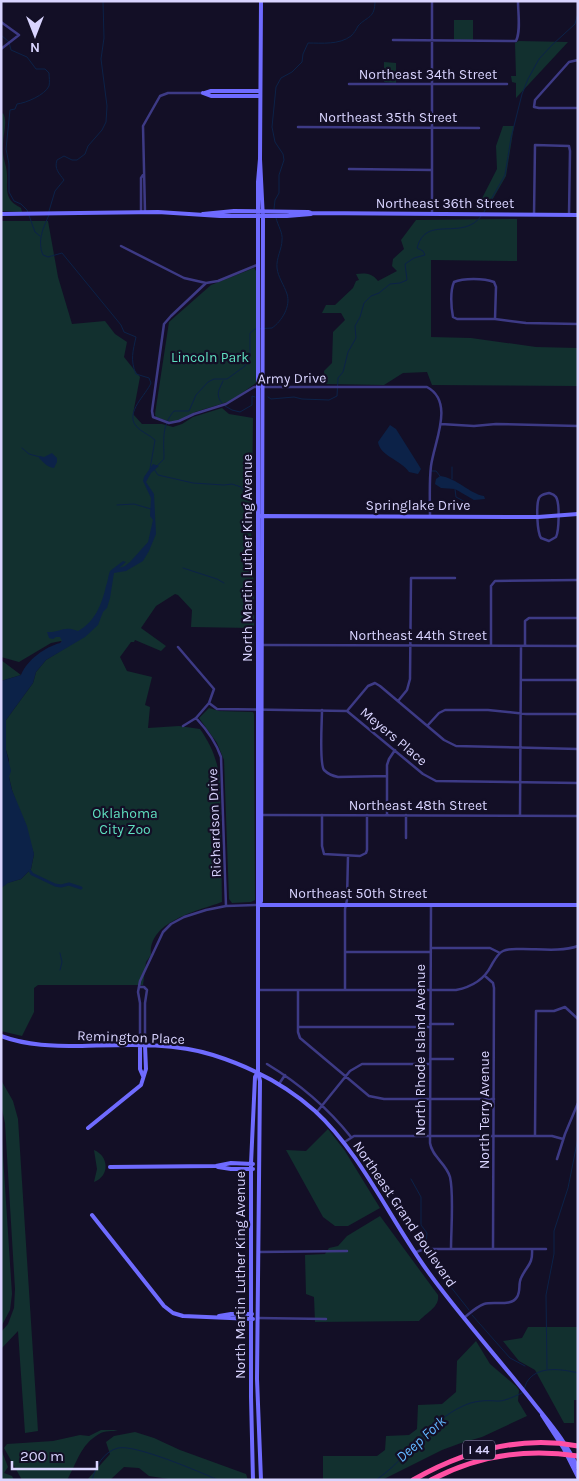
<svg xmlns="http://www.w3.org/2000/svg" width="579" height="1481" viewBox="0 0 579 1481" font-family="Karla,sans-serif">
<rect width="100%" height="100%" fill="#130f26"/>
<path fill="#12302f" d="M454,20H473V40H454Z
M519,41L568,42L516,98V83L512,82L511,76H516L515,43Z
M384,62L396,63V83L384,82Z
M3,113C8,122 3,134 3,144C2,153 4,159 6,167C10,185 0,198 21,208L22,212L1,211V115Z
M503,126H514L506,176L487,209L476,210L497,169L496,146Z
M517,219V261L431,260V337L471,338L536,347L578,348V386L432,385L427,372L403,373L384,385L325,384L324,371L332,363L333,332L345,320L341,313H322L326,305H335L353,288L356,281L359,280L356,274C365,273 372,273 378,281L397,271L392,266L393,259L404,249L401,240L416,220Z
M1,221H48L58,277L72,324L105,321L115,334L127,342L124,357L140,377L133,414L142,424H162L173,427L182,424L193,417L222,408L229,414L253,418L251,566L254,582V626L252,628L191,627L192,610L178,595L175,594L156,606L141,628L166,646L161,651L135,640L134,642H131L120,657L127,671L152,677L145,705L150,707L148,728L179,726L200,729C212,746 218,762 220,782L222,902C198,911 148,921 151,955L146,962L143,985H38L34,988V1012L22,1036L1,1031V888L7,883L21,879L31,869L34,854L12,790L9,777V760L6,750V720L33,683L36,672L46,660L67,647L61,641L51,643L19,662L1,657Z
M254,268L256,271V383L231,401L195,412L179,421L170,422L156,417L155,414L169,322L211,285Z
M1,660L21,675L1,681Z
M209,708L219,711L253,712L254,714L255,900L251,902L232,903L229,899L224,760L217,743L199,718Z
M1,1080L13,1101L18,1119L38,1431L25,1433L18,1331L1,1349V1332L8,1324L14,1308L15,1289L5,1123L1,1105Z
M1,1125L12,1294L10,1310L1,1327Z
M328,1129L345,1151L380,1208L348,1226H335L323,1217L286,1150L306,1151Z
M94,1150C109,1156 110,1176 94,1182L97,1169Z
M380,1216L438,1295C440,1307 426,1313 419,1321L315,1322L314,1297L306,1294L305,1255L325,1254L329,1248L338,1246L347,1236Z
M528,1327H578V1400H574V1423H564L535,1370L519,1361L503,1341L522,1338Z
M476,1341L490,1364L516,1386L519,1390L518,1401L527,1416L482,1437L461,1443L442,1450L382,1480H323V1456H377L385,1450L386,1436L409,1435L417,1429L418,1405L442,1404L456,1392L457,1361Z
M101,1430H118C113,1432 105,1430 99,1434C80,1445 77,1463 67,1480H22L4,1448L7,1444L53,1441L80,1435L89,1436Z
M135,1432L154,1438L180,1450L246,1474L248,1480H175L149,1476L139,1468L124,1467L110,1480H87L110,1454L106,1442L114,1436Z
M1,1449L8,1467L4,1473L12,1476L14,1480H1Z"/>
<path fill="#0c2248" d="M390,425L396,429L418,464L421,469L418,474L409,472C401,460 380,456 378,442Z
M52,453L57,458V462L54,468C47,467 44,463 39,458L40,456L44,457Z
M153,464L159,466L151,473L146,482L154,494L156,534L149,551L143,561L126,571L114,573L110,598L107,608L103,612L98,625L85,637L46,660L36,672L33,683L6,720V750L11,771L9,777L12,790L27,826L34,854L31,869L21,879L8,883L1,888V681L21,675C27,660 45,647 60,643L62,641L60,637H56L53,639L49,638L47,632C61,633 62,625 78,631C95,622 102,604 106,586C108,581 108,576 110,571L123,561L126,562L119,568L125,566L130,562L148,542L153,520L150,516L151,498L143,481L144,477Z
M440,476C457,478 470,494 484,496L485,499L474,500L455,489L441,488L435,484L436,479Z"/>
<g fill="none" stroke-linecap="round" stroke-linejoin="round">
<path stroke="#0c2248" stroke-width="1" d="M1,35L9,42L11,50L27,57L36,69H45L49,73C49,77 50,82 49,86C45,95 26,103 17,104L15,109L10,110L6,149L9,164V192L14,201L21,204L27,210L35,232L40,236
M274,209L275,200L279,193V175L284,160L283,154L275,142L272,127L276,87L281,78L292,72L302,62L303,54L308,43C322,43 339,45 351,36C354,33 356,30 358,26C367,16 375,19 375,1
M49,211L55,191L64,180C59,173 54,169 57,160L64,156L72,160H77L85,154L88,146L102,130L106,122L107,106L101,59L104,38L103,1
M484,212L505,175L511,138L522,94L528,79L539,59L552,45L575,24L578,13
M49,215C43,228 37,241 43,255L48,257L62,253L121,325L124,332L136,337C133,351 130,360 136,374L149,378L151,383C146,395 125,412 136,426C141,432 150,435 155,440L150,469
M268,397L271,399L294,397L302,399L329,400L337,396L338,378L343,372L348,352L356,338L355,326L360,317L364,303L371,296L379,293L390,284L400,283L407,280L405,264L414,258L425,255L423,251L417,248C426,213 463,243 482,215
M222,403C215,395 219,390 223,381
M225,406L232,410L240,412L252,405V396L255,397
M22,448L29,454L40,457
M157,466L164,459C164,441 161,426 174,411H189L196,395L208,382L214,379H227L245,366L250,357V333L255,329L272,328C282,321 291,306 287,294C284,285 278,277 277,268C276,258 282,249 282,240C283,233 278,226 276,218
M154,469L158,475L193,483L224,485L232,484L241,487L246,496H251
M431,471H436L440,476
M452,479V467
M455,489L456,497L471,505
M117,505L134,504L151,509
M183,568L217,579L224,583
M60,970L62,962L60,953
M411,1179L421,1197V1225L427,1233L426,1245
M427,1253L428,1258L469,1310
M472,1315L510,1358L525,1366
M547,1369L546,1295L554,1254V1231L568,1188L578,1138
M1,1478L2,1480
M92,1480C96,1466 103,1452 118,1448C135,1444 200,1472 218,1480
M376,1480C407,1459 429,1421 463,1406C473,1401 485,1400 496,1401C504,1402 515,1396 522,1393C525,1389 525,1383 529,1379C540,1366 562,1369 578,1373"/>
<path stroke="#0c2248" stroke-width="3" d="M30,871L32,874L55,885L61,886L69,884L81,888"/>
<path stroke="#3d3a85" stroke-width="2.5" d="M1,22L19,35L1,49
M393,40L516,41C521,31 518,13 518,1
M578,60L569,62L535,100L534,107L539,108H578
M349,84H507
M298,127L479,128
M349,169L432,170
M141,212V178L143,175
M145,212L143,126L160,96L168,93H203
M432,214V1
M534,215L535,145L569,146L570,151L569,215
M121,246L184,278L206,283L218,281L257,265
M206,283L171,316L164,324L152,411L153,417L169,423L179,421L194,414L226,404L254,387H427C455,402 434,442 431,466C429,482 430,500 430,516
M495,319L496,287L494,282C484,278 463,278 454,282C450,291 451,307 453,317L457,319H495L526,323L578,324
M441,424L474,426L496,424L578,426
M549,493C553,494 554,494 556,497C560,503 559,531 556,537L549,541L541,538C537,532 536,505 539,498C541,494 545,494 549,493Z
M262,645L578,646
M491,645V586L495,581L578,580
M525,646V621L529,618H578
M178,647L214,689L209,703L217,709L347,711L423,774L436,781L578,783
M521,680H578
M398,701L407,690L410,679L411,578H455
M322,710C322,721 319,763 324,770C328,774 333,776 338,777L387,776
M347,711L368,686L375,683L380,686L444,740L456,746L578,749
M196,718C207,730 216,742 221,757L226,906
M428,725L439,713L445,710H488L526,714H578
M183,726L196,718L209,703
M261,815L578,816
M322,815V846L324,854L360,856L366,853L367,850V815
M387,815V765L389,759L395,750
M520,816L521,646
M406,838V815
M431,905L430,1143C432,1157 446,1163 450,1177C454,1194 451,1230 451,1249
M431,948H490L500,953
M345,952H431
M485,976L493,983L494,988L493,1249
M139,987H144L147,990L145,1003V1045
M258,990H456C471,987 484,980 491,966C494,961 497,954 503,951C508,948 517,949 523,949C540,949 561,952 578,946
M298,990V1032L300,1038L369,1096L384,1099H494
M345,990V909L347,900L348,856
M430,1024H453
M298,1027H430
M140,1045V1003L138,992L140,981L163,932L171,924L184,917L206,910L226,906L257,905
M430,1059H453
M267,1064C300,1084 327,1107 351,1137
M279,1084L285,1075
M316,1113L350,1071L362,1064H430
M535,1135L536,1011H554L565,1007L578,1019
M343,1143L354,1136H552L563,1139
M557,1159L565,1134L578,1103
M259,1252L347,1251
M416,1252L425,1249H546
M258,1318L326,1319
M464,1318C470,1313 476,1307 484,1304C494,1301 511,1307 517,1297C521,1291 518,1284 521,1278C527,1265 533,1265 532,1249"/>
<path stroke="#6f6bff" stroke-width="4" d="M203,93L211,96H260
M205,93L211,91H260
M260,159L258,182V1072L260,1081L257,1379L261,1480
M1,214L158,212L220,216H287L311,214
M203,214L234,211L308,212L311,213L578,215
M260,516L538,517L578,514
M259,905L261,901L263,219L260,159L261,1
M259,905H578
M1,1036C28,1046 54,1046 82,1046C126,1045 171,1042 213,1055C251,1067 286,1085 315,1111C361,1153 392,1223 429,1273C461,1317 498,1358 532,1401C550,1424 565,1440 578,1468
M140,1045V1069L143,1076
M88,1128L141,1085L146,1069L145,1045
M110,1167L216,1166L231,1163L253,1164
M218,1167L231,1169H253
M92,1215L164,1306L173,1313L183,1316L253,1319
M219,1316L231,1314H252
M542,1415L564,1449L578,1477
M253,1480L251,1397V1164L255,1077L258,1072"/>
<path stroke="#ff4fa3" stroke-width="5" d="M413,1480C464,1451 519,1435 578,1446
M431,1480C478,1455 526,1448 578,1456"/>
</g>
<g text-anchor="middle" stroke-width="4.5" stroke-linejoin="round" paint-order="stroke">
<rect fill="#130f26" stroke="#9e99be" stroke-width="1" x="463" y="1440.5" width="32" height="19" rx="4"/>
<g font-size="12" font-weight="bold" fill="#d9d4ff">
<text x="479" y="1454">I 44</text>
</g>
<g font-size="14" fill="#d9d4ff" stroke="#130f26">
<text x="428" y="79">Northeast 34th Street</text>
<text x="388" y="122">Northeast 35th Street</text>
<text x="445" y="208">Northeast 36th Street</text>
<text transform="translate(292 378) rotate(-1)" y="5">Army Drive</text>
<text x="418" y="510">Springlake Drive</text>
<text transform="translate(247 558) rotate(-90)" y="5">North Martin Luther King Avenue</text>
<text x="418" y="640">Northeast 44th Street</text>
<text transform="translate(394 736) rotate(40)" y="5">Meyers Place</text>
<text x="418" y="810">Northeast 48th Street</text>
<text transform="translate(214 823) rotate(-92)" y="5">Richardson Drive</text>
<text x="358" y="898">Northeast 50th Street</text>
<text transform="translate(131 1037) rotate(2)" y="5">Remington Place</text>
<text transform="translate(420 1050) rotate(-90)" y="5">North Rhode Island Avenue</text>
<text transform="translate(484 1110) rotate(-90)" y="5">North Terry Avenue</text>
<text transform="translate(405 1214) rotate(56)" y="5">Northeast Grand Boulevard</text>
<text transform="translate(240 1275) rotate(-90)" y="5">North Martin Luther King Avenue</text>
</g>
<g font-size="14" fill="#5fe0c0" stroke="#130f26">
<text x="210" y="362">Lincoln Park</text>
<text x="125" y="818">Oklahoma<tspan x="125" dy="16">City Zoo</tspan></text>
</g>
<g font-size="15" font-style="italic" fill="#62b6ff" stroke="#130f26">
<text transform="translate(421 1439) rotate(-42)" y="5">Deep Fork</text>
</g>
</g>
<rect width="579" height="1481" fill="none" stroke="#d9d4ff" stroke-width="5"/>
<g transform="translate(35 35) rotate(180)" stroke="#130f26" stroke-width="4" paint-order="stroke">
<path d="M0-4L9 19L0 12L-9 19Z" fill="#d9d4ff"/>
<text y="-8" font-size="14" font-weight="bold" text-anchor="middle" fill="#d9d4ff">N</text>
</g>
<path d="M12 1461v8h85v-8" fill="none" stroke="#d9d4ff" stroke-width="2.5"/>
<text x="20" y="1461" font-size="15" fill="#d9d4ff" stroke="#130f26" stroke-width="4" paint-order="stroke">200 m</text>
</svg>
